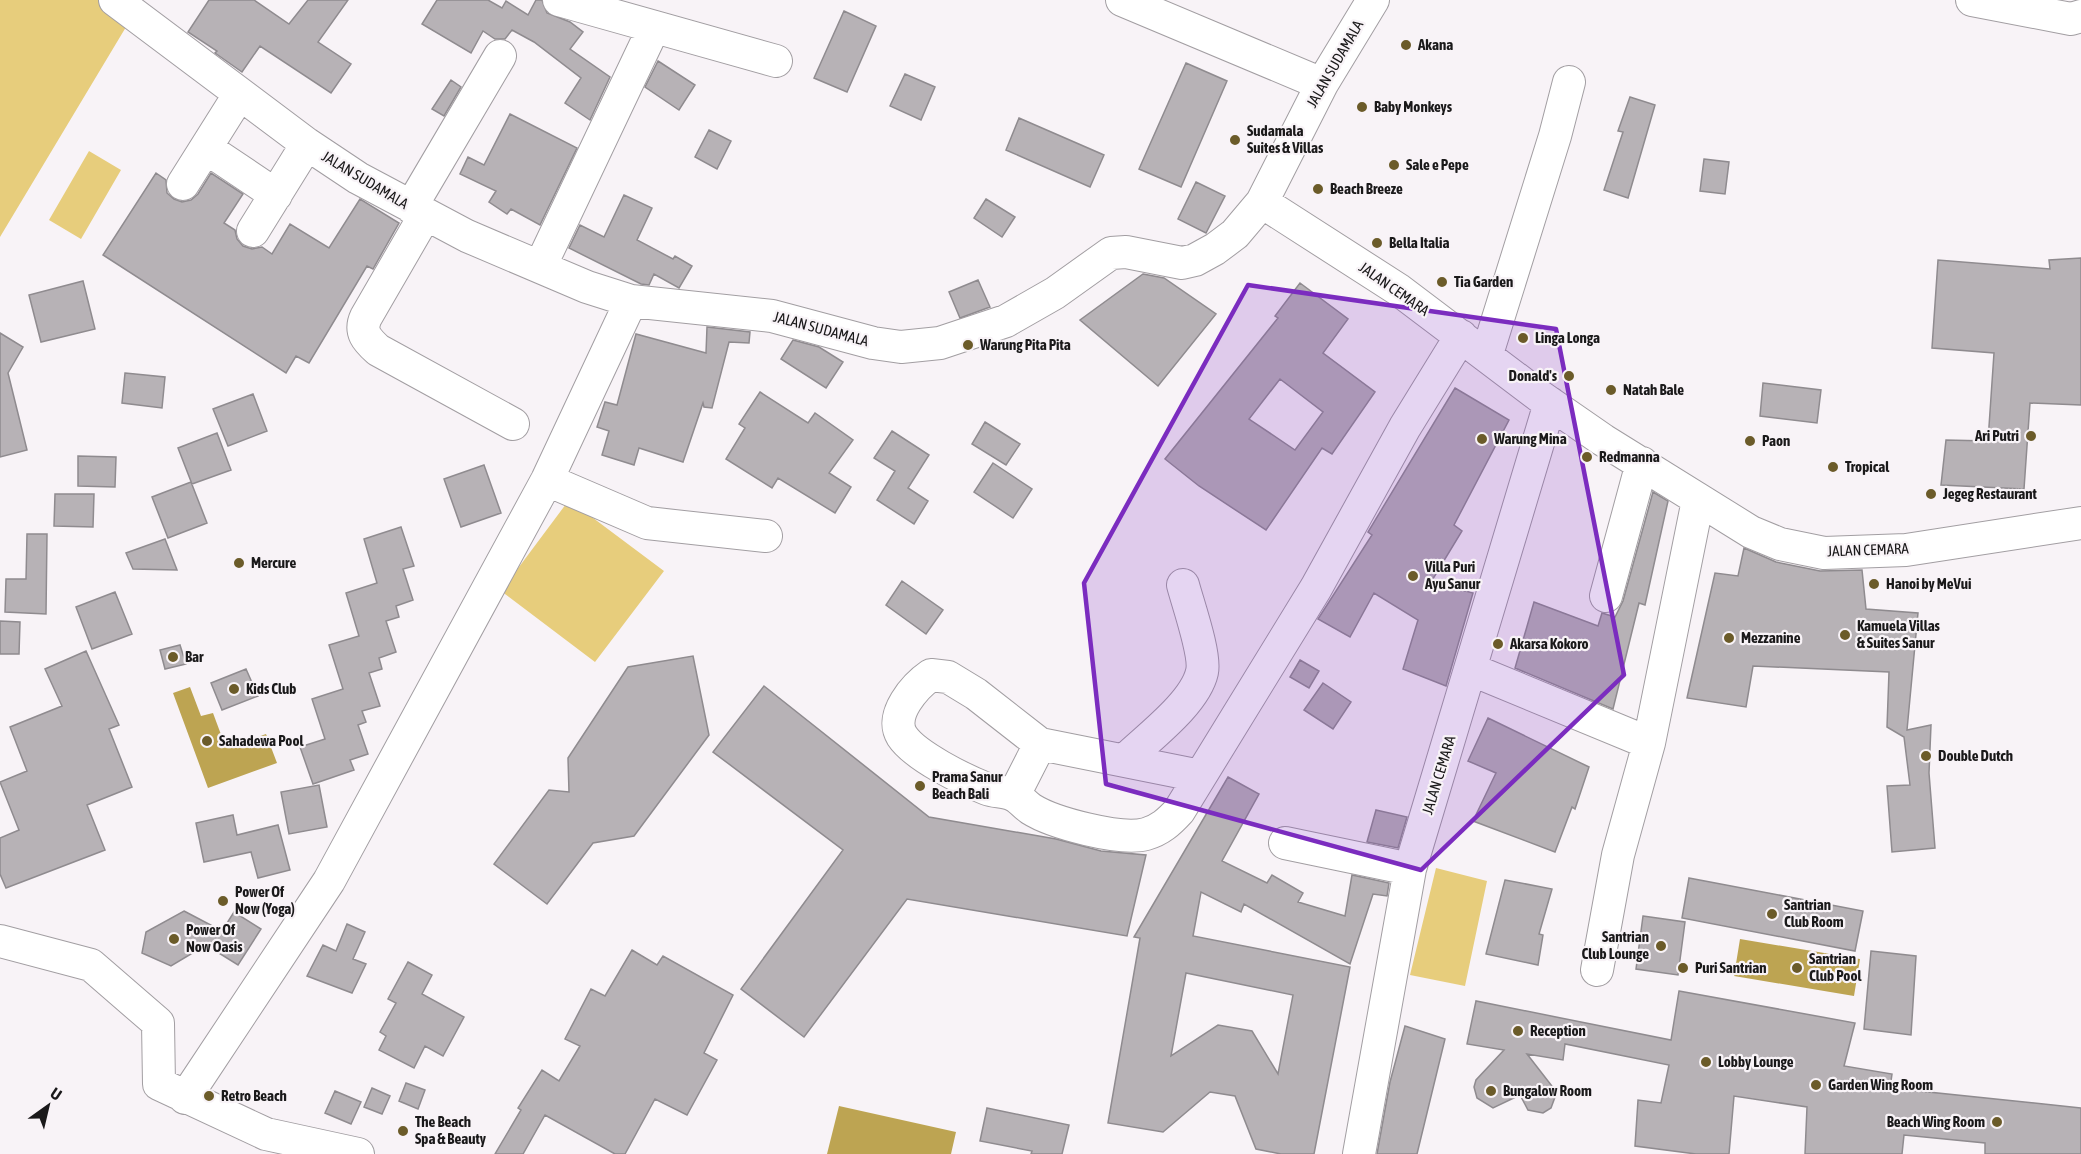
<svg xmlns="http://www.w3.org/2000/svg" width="2081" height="1154" viewBox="0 0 2081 1154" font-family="'Asap Condensed',sans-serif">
<rect width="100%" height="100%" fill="#f8f3f7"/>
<path fill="#e7cd7c" d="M0,0H98L129,22L0,237Z
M89,151L121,170L81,239L49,220Z
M569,500L664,571L595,662L501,591Z
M1436,868L1487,881L1465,986L1410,975Z"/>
<path fill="#bda452" d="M190,687L201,716L213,713L226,748L266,734L277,763L208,788L173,693Z
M1740,939L1860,959L1854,996L1734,976Z
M839,1106L956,1132L951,1154H827Z"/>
<path fill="#b7b2b6" stroke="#8f8b8f" stroke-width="1.5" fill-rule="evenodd" d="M209,0H254L289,24L308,0H348L318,42L351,64L331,93L260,46L242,72L215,53L217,51L188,32Z
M437,0H488L502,8L506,1L528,15L536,0H542L547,13L570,22L583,32L570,49L610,77L590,120L565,103L581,78L534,42L512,30L505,39H495L483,31L471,53L422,24Z
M844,11L876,26L847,92L814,78Z
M658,61L695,85L679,110L645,87Z
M1186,63L1227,81L1181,187L1139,169Z
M905,74L935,87L921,120L890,106Z
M451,80L461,87L444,116L432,109Z
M1630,97L1655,105L1628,198L1604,190L1623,132L1618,131Z
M510,114L577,148L540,225L511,209L507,214L489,202L496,191L460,174L468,157L484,165Z
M1019,118L1104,155L1090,187L1006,150Z
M709,130L731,141L717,169L695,157Z
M1704,159L1729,162L1725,194L1700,191Z
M156,173L166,180L167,193L174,199L182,202L191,200L198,194L211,173L243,194L224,223L235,230L237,239L243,246L252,249L262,247L272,254L290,224L329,248L360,199L399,223L373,269L367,266L309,363L296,356L286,373L103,255Z
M1196,182L1225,196L1206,233L1178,219Z
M624,195L652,208L637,240L673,259L675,256L692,266L679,288L654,274L649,285L641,284L569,248L580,225L604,237Z
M986,199L1015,217L1002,237L974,218Z
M2081,258V405L2030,403L2024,489L1941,485L1946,440L1988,441L1994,353L1932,348L1938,260L2050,269L2049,260Z
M1143,274L1164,278L1216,314L1158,386L1080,320Z
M978,280L990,307L960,318L949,292Z
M83,281L95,329L41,342L29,295Z
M1300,283L1348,319L1323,353L1375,392L1332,454L1322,448L1266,530L1199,486L1165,459L1278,318L1275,316ZM1280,379L1323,412L1295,450L1249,419Z
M707,327L750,332L749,343L729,342L712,408L704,407L703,403L683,462L639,448L634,465L602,455L609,431L597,427L605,402L617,405L636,334L706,353Z
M0,333L23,347L8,373L27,450L0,457Z
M793,340L819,347L843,362L826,388L781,359Z
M125,373L165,377L162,408L122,403Z
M1763,383L1821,390L1817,423L1760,416Z
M1455,388L1509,420L1454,525L1462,531L1431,582L1473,593L1446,686L1403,669L1418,620L1374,593L1350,637L1318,619L1372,535L1368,532Z
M760,392L808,423L815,413L853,440L829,473L851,487L835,513L778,478L772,488L726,459L745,428L739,424Z
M253,394L267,431L228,446L213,409Z
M985,422L1020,444L1006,465L972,444Z
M892,431L929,455L908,488L928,501L914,524L877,500L895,471L874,458Z
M217,433L231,470L192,484L178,448Z
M78,456L116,457L115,487L78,486Z
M993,463L1032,489L1013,518L974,492Z
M484,465L501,513L461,527L444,479Z
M191,482L207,523L168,538L152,497Z
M1653,492L1668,501L1645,605L1639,603L1613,709L1515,668L1534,602L1598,626L1602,613L1615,617L1623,601Z
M55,494H94L93,527L54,526Z
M401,527L414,566L403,569L413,600L396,606L399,617L386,621L396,652L379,658L382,669L369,673L380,706L362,711L366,722L358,725L368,754L350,760L354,770L313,784L300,747L325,739L312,699L343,689L329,645L359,636L346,593L377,583L364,539Z
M27,534H47L46,614L5,612L6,579H26Z
M165,539L177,570L133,569L126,553Z
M1744,548L1776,562L1820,571L1862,570L1866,609L1918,613L1907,730L1931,725L1929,773L1935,848L1892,852L1887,786L1910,785L1904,737L1887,727L1889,672L1753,666L1746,707L1687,698L1715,573L1738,576Z
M902,581L943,610L926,634L886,605Z
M115,592L132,634L92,649L76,607Z
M0,621L20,622L19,654H0Z
M180,645L186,664L165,669L160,650Z
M86,651L119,725L109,729L132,787L87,805L105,850L6,888L0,874V838L19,830L0,782L27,771L10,727L62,706L45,669Z
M693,656L709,735L634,836L593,843L547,904L494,864L549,790L569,792L568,758L628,667Z
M1300,660L1319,671L1309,688L1290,677Z
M246,669L258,696L222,710L211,683Z
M1323,683L1351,702L1333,729L1304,710Z
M764,686L929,817L1056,839L1101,851L1146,855L1127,936L907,899L804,1037L741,989L843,850L713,752Z
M1488,718L1589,767L1575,809L1572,807L1555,852L1473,821L1496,773L1468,761Z
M1228,777L1259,794L1222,861L1267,883L1272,875L1303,893L1298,902L1345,916L1352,875L1389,883L1387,896L1373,894L1350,964L1244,904L1241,912L1201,892L1193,936L1350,967L1314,1154H1281L1256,1149L1235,1096L1210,1092L1163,1132L1108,1123L1140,938L1134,937ZM1186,973L1293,995L1278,1074L1252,1031L1218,1025L1171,1056Z
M319,785L327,827L289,834L281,792Z
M1376,810L1407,817L1398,848L1367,842Z
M233,815L237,835L278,825L290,870L258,878L251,852L204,862L196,823Z
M1689,878L1863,911L1855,951L1682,918Z
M1505,880L1552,889L1539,934L1543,935L1538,965L1486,954Z
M184,911L222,931L234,912L261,929L238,965L206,945L171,966L142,953L146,932Z
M1643,916L1685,922L1678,975L1636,969Z
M347,924L365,932L353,959L366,964L352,993L307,976L323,945L336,951Z
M632,950L657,965L663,956L733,995L704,1053L717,1060L687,1115L655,1099L625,1154H615L545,1115L523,1154H495L521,1110L518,1108L542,1070L559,1081L580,1046L565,1039L591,989L605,996Z
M1871,951L1916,956L1911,1035L1864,1029Z
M408,962L432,975L422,994L464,1017L443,1056L425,1046L414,1068L379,1050L386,1036L380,1032L396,1003L388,999Z
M1679,991L1855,1023L1844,1066L1892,1074L1890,1088L2081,1108V1154H1985V1143L1904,1135L1902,1154H1805L1807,1107L1734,1096L1729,1154H1696L1635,1146L1638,1100L1661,1103L1669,1065L1565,1044L1563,1060L1527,1054L1555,1090V1097L1551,1108L1543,1113L1528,1110L1520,1095L1493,1108L1477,1098L1474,1087L1476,1080L1504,1050L1467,1044L1476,1001L1671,1040Z
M1405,1026L1445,1039L1417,1154H1377L1390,1082Z
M406,1083L425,1090L418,1109L399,1101Z
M372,1088L390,1096L382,1114L364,1107Z
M335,1091L361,1102L351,1124L325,1113Z
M987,1108L1069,1125L1062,1154H1031L1032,1151L980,1141Z"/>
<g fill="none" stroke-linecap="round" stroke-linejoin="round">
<defs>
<path id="minor" d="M115,0L307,144L358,178L467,236L587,287L631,301L772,316L873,343L901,347L940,343L1006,321L1055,293L1111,253L1126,252L1182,263L1195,260L1215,249L1235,234L1262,202L1322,84L1373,0
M559,0L776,61
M1122,0L1322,84
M1972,0L2071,19L2081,16
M206,148L276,195
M183,184L239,95
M1262,202L1399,290L1538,395L1603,440L1751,532L1780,544L1824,553L1906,550L2081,523
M411,207L500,56
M425,215L366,317C359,332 367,340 378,350L513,424
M253,231L307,144
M540,267L654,27
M1487,354L1555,136L1569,82
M547,480L647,523L766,536
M1606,596L1642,463
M1470,669L1649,743
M1126,759C1149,737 1195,703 1202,672C1206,655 1188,604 1183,585
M1200,776L1040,744L976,694L948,677L931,675C915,686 889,715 902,736C915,756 964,780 987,789C995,792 1005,791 1013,795C1020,798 1025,805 1031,809C1053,823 1121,841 1146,834C1160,830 1169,822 1179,811L1316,588L1405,427L1461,336
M1014,795L1040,744
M1285,843L1410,869
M0,941L91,965L158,1023L159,1084L266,1134L358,1154
M1597,970L1618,855L1649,743L1698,500
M185,1098L329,881L547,480L631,301
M1359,1154L1410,869L1550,403"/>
</defs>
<use href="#minor" stroke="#a29ea2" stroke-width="34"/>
<use href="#minor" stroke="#fff" stroke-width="32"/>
</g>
<path fill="#7b2cbf" fill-opacity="0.2" stroke="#7b2cbf" stroke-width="4.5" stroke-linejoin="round" d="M1248,285L1556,329L1624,675L1421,870L1106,784L1084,583Z"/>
<g fill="#6b5b29" stroke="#f8f3f7" stroke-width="2">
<circle cx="1406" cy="45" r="6"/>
<circle cx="1362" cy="107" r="6"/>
<circle cx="1235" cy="140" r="6"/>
<circle cx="1394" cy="165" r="6"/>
<circle cx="1318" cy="189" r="6"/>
<circle cx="1377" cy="243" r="6"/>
<circle cx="1442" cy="282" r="6"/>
<circle cx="1523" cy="338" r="6"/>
<circle cx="968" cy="345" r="6"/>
<circle cx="1569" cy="376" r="6"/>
<circle cx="1611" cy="390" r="6"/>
<circle cx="2031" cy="436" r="6"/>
<circle cx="1482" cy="439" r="6"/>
<circle cx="1750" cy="441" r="6"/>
<circle cx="1587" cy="457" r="6"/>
<circle cx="1833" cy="467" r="6"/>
<circle cx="1931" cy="494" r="6"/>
<circle cx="239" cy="563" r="6"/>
<circle cx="1413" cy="576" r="6"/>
<circle cx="1874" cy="584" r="6"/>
<circle cx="1845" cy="635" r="6"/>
<circle cx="1729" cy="638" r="6"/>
<circle cx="1498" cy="644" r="6"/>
<circle cx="173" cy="657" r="6"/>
<circle cx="234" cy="689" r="6"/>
<circle cx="207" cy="741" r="6"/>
<circle cx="1926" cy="756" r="6"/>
<circle cx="920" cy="786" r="6"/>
<circle cx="223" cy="901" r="6"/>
<circle cx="1772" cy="914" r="6"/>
<circle cx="174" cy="939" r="6"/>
<circle cx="1661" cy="946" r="6"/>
<circle cx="1683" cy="968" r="6"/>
<circle cx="1797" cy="968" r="6"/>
<circle cx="1518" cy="1031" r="6"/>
<circle cx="1706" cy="1062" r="6"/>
<circle cx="1816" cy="1085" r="6"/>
<circle cx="1491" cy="1091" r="6"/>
<circle cx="209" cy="1096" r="6"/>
<circle cx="1997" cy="1122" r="6"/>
<circle cx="403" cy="1131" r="6"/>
</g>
<g text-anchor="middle" stroke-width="4.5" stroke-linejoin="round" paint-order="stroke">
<g font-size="15" font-weight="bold" fill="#1a191a" stroke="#f8f3f7" text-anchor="start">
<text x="1418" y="50">Akana</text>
<text x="1374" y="112">Baby Monkeys</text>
<text x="1247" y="136">Sudamala<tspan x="1247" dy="17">Suites &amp; Villas</tspan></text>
<text x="1406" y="170">Sale e Pepe</text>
<text x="1330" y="194">Beach Breeze</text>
<text x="1389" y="248">Bella Italia</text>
<text x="1454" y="287">Tia Garden</text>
<text x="1535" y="343">Linga Longa</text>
<text x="980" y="350">Warung Pita Pita</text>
<text x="1557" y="381" text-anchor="end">Donald's</text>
<text x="1623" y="395">Natah Bale</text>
<text x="2019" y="441" text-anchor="end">Ari Putri</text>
<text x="1494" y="444">Warung Mina</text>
<text x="1762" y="446">Paon</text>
<text x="1599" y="462">Redmanna</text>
<text x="1845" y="472">Tropical</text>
<text x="1943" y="499">Jegeg Restaurant</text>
<text x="251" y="568">Mercure</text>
<text x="1425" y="572">Villa Puri<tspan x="1425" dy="17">Ayu Sanur</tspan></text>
<text x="1886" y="589">Hanoi by MeVui</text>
<text x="1857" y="631">Kamuela Villas<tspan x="1857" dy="17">&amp; Suites Sanur</tspan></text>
<text x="1741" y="643">Mezzanine</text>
<text x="1510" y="649">Akarsa Kokoro</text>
<text x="185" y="662">Bar</text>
<text x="246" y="694">Kids Club</text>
<text x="219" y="746">Sahadewa Pool</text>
<text x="1938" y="761">Double Dutch</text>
<text x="932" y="782">Prama Sanur<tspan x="932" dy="17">Beach Bali</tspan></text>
<text x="235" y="897">Power Of<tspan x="235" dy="17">Now (Yoga)</tspan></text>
<text x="1784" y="910">Santrian<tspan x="1784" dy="17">Club Room</tspan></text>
<text x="186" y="935">Power Of<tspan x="186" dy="17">Now Oasis</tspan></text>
<text x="1649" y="942" text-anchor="end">Santrian<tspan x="1649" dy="17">Club Lounge</tspan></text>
<text x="1809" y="964">Santrian<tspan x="1809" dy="17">Club Pool</tspan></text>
<text x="1695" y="973">Puri Santrian</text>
<text x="1530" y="1036">Reception</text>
<text x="1718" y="1067">Lobby Lounge</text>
<text x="1828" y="1090">Garden Wing Room</text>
<text x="1503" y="1096">Bungalow Room</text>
<text x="221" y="1101">Retro Beach</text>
<text x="415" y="1127">The Beach<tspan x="415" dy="17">Spa &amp; Beauty</tspan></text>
<text x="1985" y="1127" text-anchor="end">Beach Wing Room</text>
</g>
<g font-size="15" fill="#1a191a" stroke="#f8f3f7">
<text transform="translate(1335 64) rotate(-60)" y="5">JALAN SUDAMALA</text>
<text transform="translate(365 180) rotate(31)" y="5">JALAN SUDAMALA</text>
<text transform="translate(1394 289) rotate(35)" y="5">JALAN CEMARA</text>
<text transform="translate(821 329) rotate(15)" y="5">JALAN SUDAMALA</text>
<text transform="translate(1868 550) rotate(-2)" y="5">JALAN CEMARA</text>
<text transform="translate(1439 775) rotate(-73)" y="5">JALAN CEMARA</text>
</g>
</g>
<g transform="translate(48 1106) rotate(34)" stroke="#f8f3f7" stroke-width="4.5" paint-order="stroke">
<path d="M0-4.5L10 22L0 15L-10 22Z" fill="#1a191a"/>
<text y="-9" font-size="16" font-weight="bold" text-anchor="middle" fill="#1a191a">U</text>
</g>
</svg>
